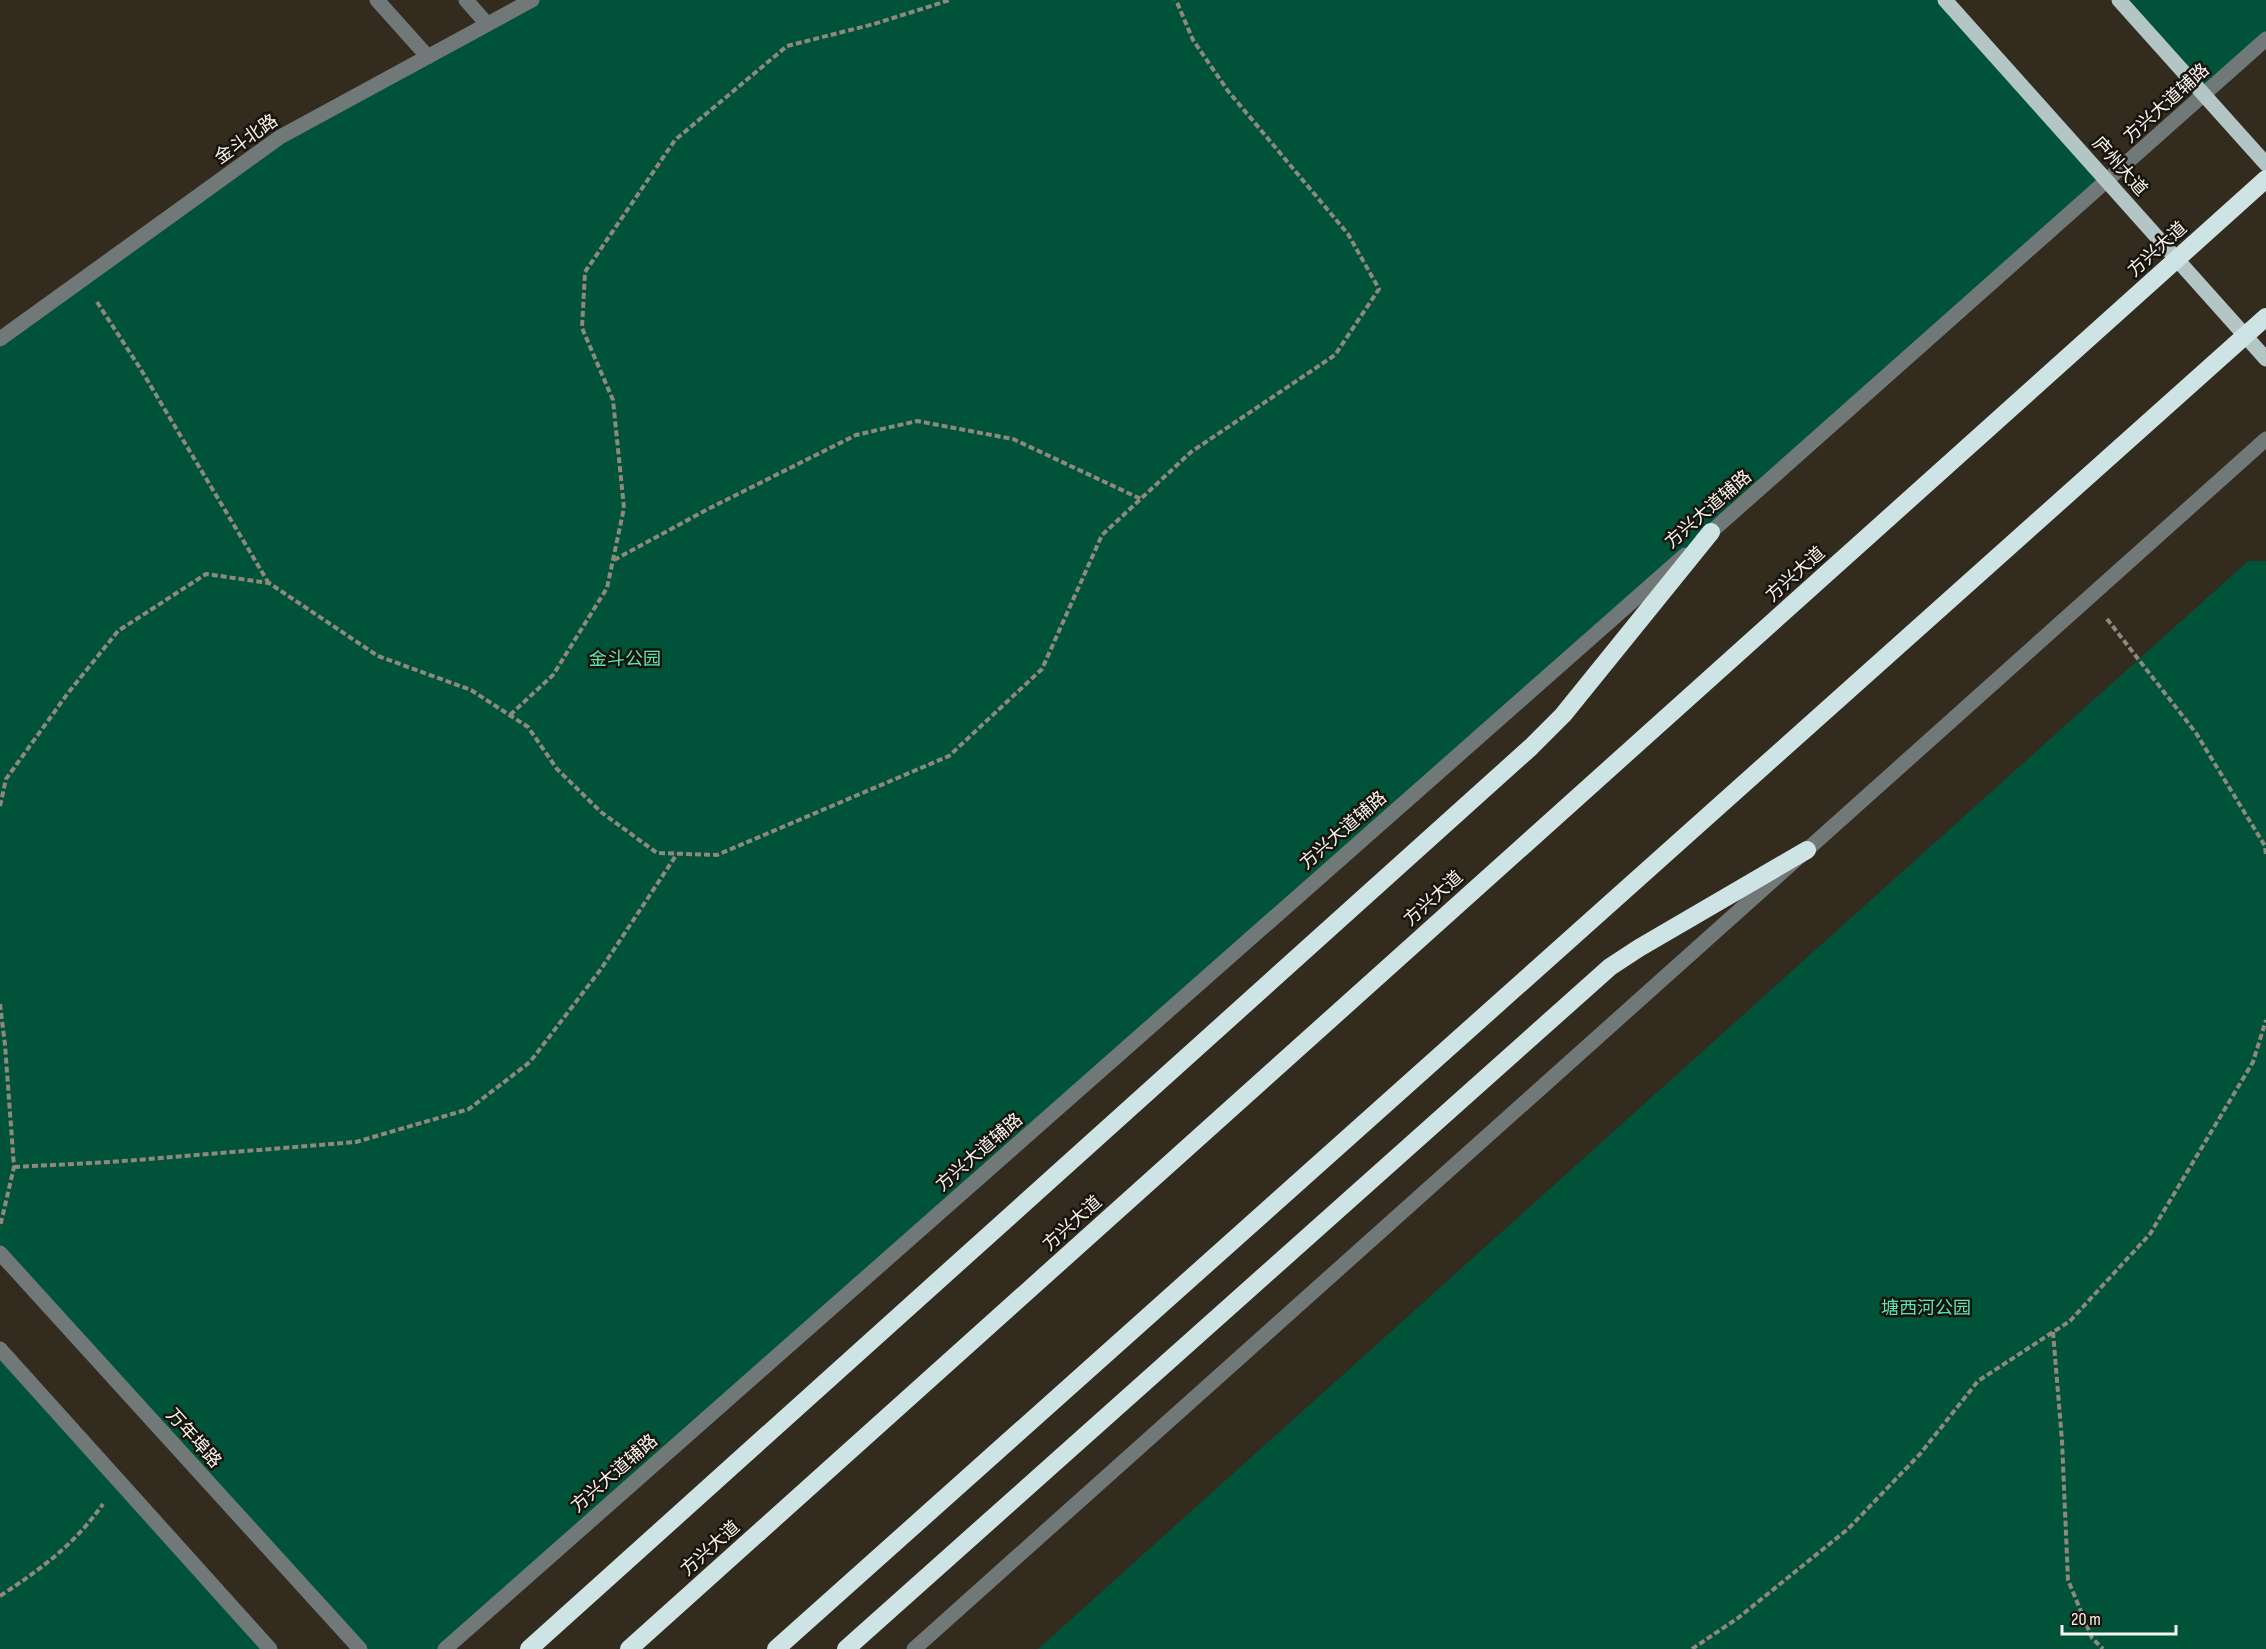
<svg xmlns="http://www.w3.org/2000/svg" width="2266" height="1649" viewBox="0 0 2266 1649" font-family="'Sofia Sans Condensed','Noto Sans SC',sans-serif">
<rect width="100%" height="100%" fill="#322b1e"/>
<path fill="#005338" d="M532,0H1945L2108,182L445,1649H360L0,1253V339L280,137Z
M2119,0H2266V39L2204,95Z
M2248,561H2266V1649H1038Z
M0,1349L270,1649H0Z"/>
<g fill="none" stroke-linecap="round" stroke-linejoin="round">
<path stroke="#8e887d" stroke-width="4" stroke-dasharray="6 3" stroke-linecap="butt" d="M97,302L140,368L268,582
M614,560L708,509L856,435L917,421L1013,439L1141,499
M2107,619L2196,733L2265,846L2266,856
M510,715L553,675L607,588L624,508L613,400L582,328L585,272L675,140L787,46L874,24L950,0
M0,806L6,779L68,693L118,631L206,574L269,583L378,656L471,690L528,727L557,769L601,812L657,853L717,855L949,756L1042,669L1102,535L1191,452L1335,355L1379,289L1348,234L1228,91L1193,40L1176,0
M0,1004L5,1045L14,1167L0,1227
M14,1167L111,1162L356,1142L469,1109L530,1062L601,969L677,854
M2053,1332L2062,1441L2068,1580L2092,1638L2103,1649
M0,1596C41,1569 74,1545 103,1504
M1692,1649L1738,1618L1848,1529L1920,1454L1978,1381L2070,1321L2150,1234L2253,1062L2266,1020"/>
<path stroke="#707978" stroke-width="15" d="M377,0L428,57
M466,0L487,24
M0,339L280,137L532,0
M1703,539L2266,39
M0,1253L360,1649
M0,1349L270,1649
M445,1649L1685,555
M914,1649L2266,439"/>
<path stroke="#b3c6c5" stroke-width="15" d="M1945,0L2266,359
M2119,0L2266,164"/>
<path stroke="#cee4e4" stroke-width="18" d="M529,1649L1531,747L1563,715L1711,532
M846,1649L1610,967L1639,948L1807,850"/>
<path stroke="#cee4e4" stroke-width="18" d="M629,1649L2266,179
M776,1649L2266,317"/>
</g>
<g text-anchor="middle" stroke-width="5" stroke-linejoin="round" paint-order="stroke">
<g font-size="18" fill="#f8f3eb" stroke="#17140e">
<text transform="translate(2166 103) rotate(-42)" y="6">方兴大道辅路</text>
<text transform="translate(246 139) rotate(-35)" y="6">金斗北路</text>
<text transform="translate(2120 166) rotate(48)" y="6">庐州大道</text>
<text transform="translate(2157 249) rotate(-42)" y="6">方兴大道</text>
<text transform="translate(1708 509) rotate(-41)" y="6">方兴大道辅路</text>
<text transform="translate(1795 574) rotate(-42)" y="6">方兴大道</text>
<text transform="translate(1343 830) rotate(-41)" y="6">方兴大道辅路</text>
<text transform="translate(1433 898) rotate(-42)" y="6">方兴大道</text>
<text transform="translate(979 1152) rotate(-41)" y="6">方兴大道辅路</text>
<text transform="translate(1072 1223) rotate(-42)" y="6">方兴大道</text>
<text transform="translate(194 1438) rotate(48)" y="6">万年埠路</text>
<text transform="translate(614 1473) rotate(-41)" y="6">方兴大道辅路</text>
<text transform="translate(710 1548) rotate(-42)" y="6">方兴大道</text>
</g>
<g font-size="18" fill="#5de4ad" stroke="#17140e">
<text x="625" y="665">金斗公园</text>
<text x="1926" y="1314">塘西河公园</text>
</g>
</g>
<path d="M2062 1625v9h114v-9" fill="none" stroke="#f8f3eb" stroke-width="3"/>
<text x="2071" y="1625" font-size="18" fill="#f8f3eb" stroke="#17140e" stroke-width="4.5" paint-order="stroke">20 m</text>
</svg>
